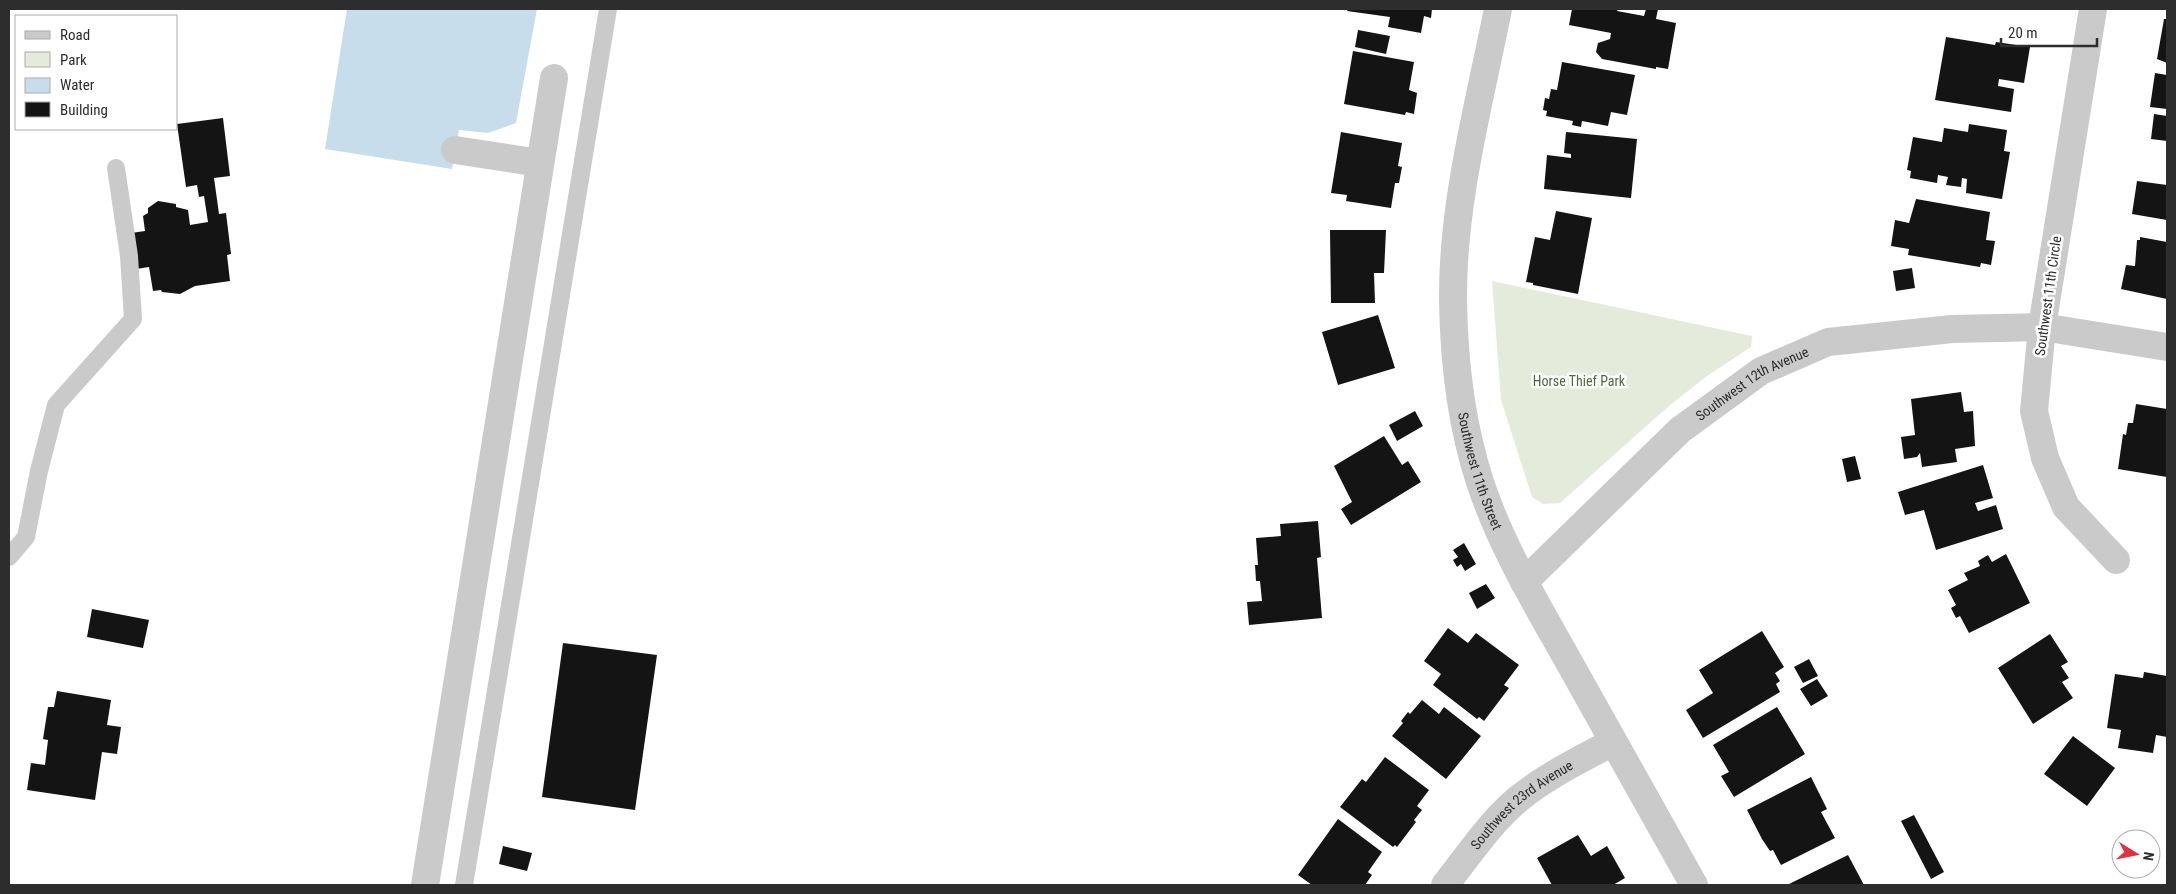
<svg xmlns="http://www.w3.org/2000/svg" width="2176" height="894" viewBox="0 0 2176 894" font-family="'Roboto Condensed',sans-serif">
<rect width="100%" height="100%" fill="#fff"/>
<path fill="#e4ebdb" d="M1492,281L1752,336L1751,347L1707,376L1669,406L1560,503L1543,504L1532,497L1501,400Z"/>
<path fill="#c7ddeb" d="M347,9H537L516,123L488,133L459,130L452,169L325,149Z"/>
<path fill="#141414" d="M1348,9H1432L1431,18L1424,16L1421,33L1388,27L1390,17L1347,11Z
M1572,9H1618L1617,11L1644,16L1646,9H1658L1656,19L1676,23L1668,69L1656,67V69L1602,59L1596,52L1598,43L1610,39L1611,33L1569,25Z
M2164,19H2167V63L2157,59Z
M1358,30L1390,36L1386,54L1355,47Z
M1946,37L1995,45L1996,42L2030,47L2024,83L1999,79L1998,86L2014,89L2011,112L1935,100Z
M1353,51L1414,62L1409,90L1417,93L1414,114L1406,112L1405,115L1344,104Z
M1562,62L1635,75L1627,115L1611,112L1608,126L1582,121L1581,127L1572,125L1573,121L1546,116L1547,111L1543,110L1545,98L1549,99L1551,89L1557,90Z
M2155,73L2167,75V109L2150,107Z
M2154,114L2167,116V141L2151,139Z
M223,118L230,176L214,178L219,214L226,213L231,254L227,255L230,281L195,286L180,294L162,292L161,290L153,291L149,267L136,269L131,233L145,231L143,216L148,213V208L158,201L176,204V207L188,210L190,225L208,222L204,196L199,197L197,185L186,187L177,124Z
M1969,124L2007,130L2004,151L2010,152L2002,199L1966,193L1967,179L1962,178L1961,187L1946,185L1948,177L1938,175L1937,183L1910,178L1911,171L1907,170L1913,137L1942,142L1944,128L1968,132Z
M1341,132L1402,143L1398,166L1402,167L1399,183H1395L1391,208L1346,201L1347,195L1331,193Z
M1566,132L1637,139L1631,198L1544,189L1547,155L1571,158V154L1564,153Z
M2137,181L2167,185V220L2132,214Z
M1916,199L1990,212L1986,240L1995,241L1991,265L1981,263L1980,267L1908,255L1909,249L1891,246L1895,220L1909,223Z
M1556,211L1592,218L1578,294L1533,285V283L1526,282L1535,237L1550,240Z
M1330,230H1386L1384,273H1374L1375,303H1331Z
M2140,237L2167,242V299L2121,289L2126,265L2135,266L2137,240H2140Z
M1912,268L1915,288L1896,291L1893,271Z
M1378,315L1395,368L1338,385L1322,332Z
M1961,392L1964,412L1973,411L1975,446L1955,449L1957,462L1922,467L1920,453L1917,457L1904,459L1901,437L1915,435L1911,399Z
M2136,404L2167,409V477L2118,469L2123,434L2126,435L2128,423H2133Z
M1415,411L1423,426L1397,441L1389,425Z
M1384,436L1402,465L1408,461L1421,482L1351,525L1341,509L1352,502L1334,466Z
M1855,456L1861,479L1847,482L1842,459Z
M1983,465L1993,498L1975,503L1978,511L1996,505L2003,529L1936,550L1924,510L1905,515L1898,492Z
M1318,521L1321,557L1317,558L1322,618L1249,625L1247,602L1262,601L1260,581H1256L1255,565H1258L1256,538L1281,536L1280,524Z
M1464,543L1476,564L1465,571L1461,564L1457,567L1453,560L1458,557L1453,550Z
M2006,554L2030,603L1969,633L1960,616L1956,618L1951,608L1956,605L1948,590L1968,580L1964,573L1980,566L1978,561L1988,555L1992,562Z
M1486,584L1495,598L1477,609L1469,593Z
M92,609L149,620L143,648L87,637Z
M1448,628L1468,643L1476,633L1519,665L1504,685L1509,688L1484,721L1479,717L1477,719L1433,685L1441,674L1424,661Z
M1762,631L1784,667L1775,673L1780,681L1776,684L1780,692L1703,738L1686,710L1713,693L1699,670Z
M2050,634L2068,662L2061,666L2069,678L2062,682L2073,698L2033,724L1998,668Z
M563,643L657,655L635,810L542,797Z
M1809,659L1818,676L1803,683L1794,667Z
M2144,672L2167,676V737L2156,735L2153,753L2118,748L2121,730L2107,728L2115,674L2143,678Z
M1817,679L1828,696L1811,706L1800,689Z
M57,691L111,700L107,725L121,727L117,754L102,752L95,800L27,790L31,763L45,765L48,740L43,739L48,707H54Z
M1422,700L1439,714L1444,707L1481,736L1446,779L1392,736L1403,723L1401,721L1408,712L1410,714Z
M1777,707L1805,754L1734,797L1721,776L1729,772L1713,745Z
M2073,736L2115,768L2087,806L2044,774Z
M1385,757L1429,790L1417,806L1422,810L1414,820L1416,822L1397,847L1395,845L1393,847L1340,807L1362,779L1366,782Z
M1811,777L1827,809L1821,812L1835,838L1781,865L1773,850L1770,851L1762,839L1747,810Z
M1914,815L1944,872L1931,879L1901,821Z
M1338,819L1382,852L1368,872L1372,875L1365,885H1312L1298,875Z
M1578,835L1591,856L1607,846L1625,878L1613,885H1552L1537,858Z
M503,846L532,853L527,871L499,864Z
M1848,855L1864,885H1787Z"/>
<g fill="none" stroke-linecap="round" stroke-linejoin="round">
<path stroke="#cacaca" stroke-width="18" d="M9,557L26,537L39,471L56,405L133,319L129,256L116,168
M464,885L608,9"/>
<g stroke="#cacaca" stroke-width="28">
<path id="s1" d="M1498,9C1479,105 1452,203 1453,301C1454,362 1461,424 1480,482C1500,543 1534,600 1565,655C1608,732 1651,809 1694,885"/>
<path d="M2093,9L2042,327L2034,411L2045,458L2066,507L2116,560"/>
<path d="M455,150L540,163"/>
<path id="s2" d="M1524,582L1680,430L1761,371L1828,342L1952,329L2042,327L2167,347"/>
<path d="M425,885L554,78"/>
<path id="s3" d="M1445,885C1468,856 1489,824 1517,800C1546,776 1581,759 1613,742"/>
</g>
</g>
<g text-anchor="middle" stroke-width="5" stroke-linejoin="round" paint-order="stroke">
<g font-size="14" fill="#2d2d2d" stroke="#fff">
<text transform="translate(2048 296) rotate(-82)" y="5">Southwest 11th Circle</text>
<text dy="5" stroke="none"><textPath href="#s2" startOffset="304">Southwest 12th Avenue</textPath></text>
<text dy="5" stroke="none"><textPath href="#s1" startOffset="469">Southwest 11th Street</textPath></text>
<text dy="5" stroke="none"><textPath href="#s3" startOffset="112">Southwest 23rd Avenue</textPath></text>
</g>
<g font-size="14" fill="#51683c" stroke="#fff">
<text x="1579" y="386">Horse Thief Park</text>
</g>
</g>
<rect width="2176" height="894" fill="none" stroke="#2d2d2d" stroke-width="20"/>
<rect x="15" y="15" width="162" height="115" fill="#ffffff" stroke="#ababab"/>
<rect x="25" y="31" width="25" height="8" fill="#cacaca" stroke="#ababab"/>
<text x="60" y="40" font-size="15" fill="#2d2d2d">Road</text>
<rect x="25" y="52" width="25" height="15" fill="#e4ebdb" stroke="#ababab"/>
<text x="60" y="65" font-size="15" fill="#2d2d2d">Park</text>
<rect x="25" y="78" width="25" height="15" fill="#c7ddeb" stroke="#ababab"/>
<text x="60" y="90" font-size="15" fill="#2d2d2d">Water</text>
<rect x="25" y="102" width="25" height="15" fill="#141414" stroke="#ababab"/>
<text x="60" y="115" font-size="15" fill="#2d2d2d">Building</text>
<g transform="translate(2136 854) rotate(100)"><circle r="24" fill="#ffffff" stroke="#ababab"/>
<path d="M0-4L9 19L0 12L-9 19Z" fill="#e23240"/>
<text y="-8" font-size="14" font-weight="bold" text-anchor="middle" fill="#2d2d2d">N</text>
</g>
<path d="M2001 38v8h96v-8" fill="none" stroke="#2d2d2d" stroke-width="2.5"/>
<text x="2008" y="38" font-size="15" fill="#2d2d2d" stroke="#ffffff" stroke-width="4" paint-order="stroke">20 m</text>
</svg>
